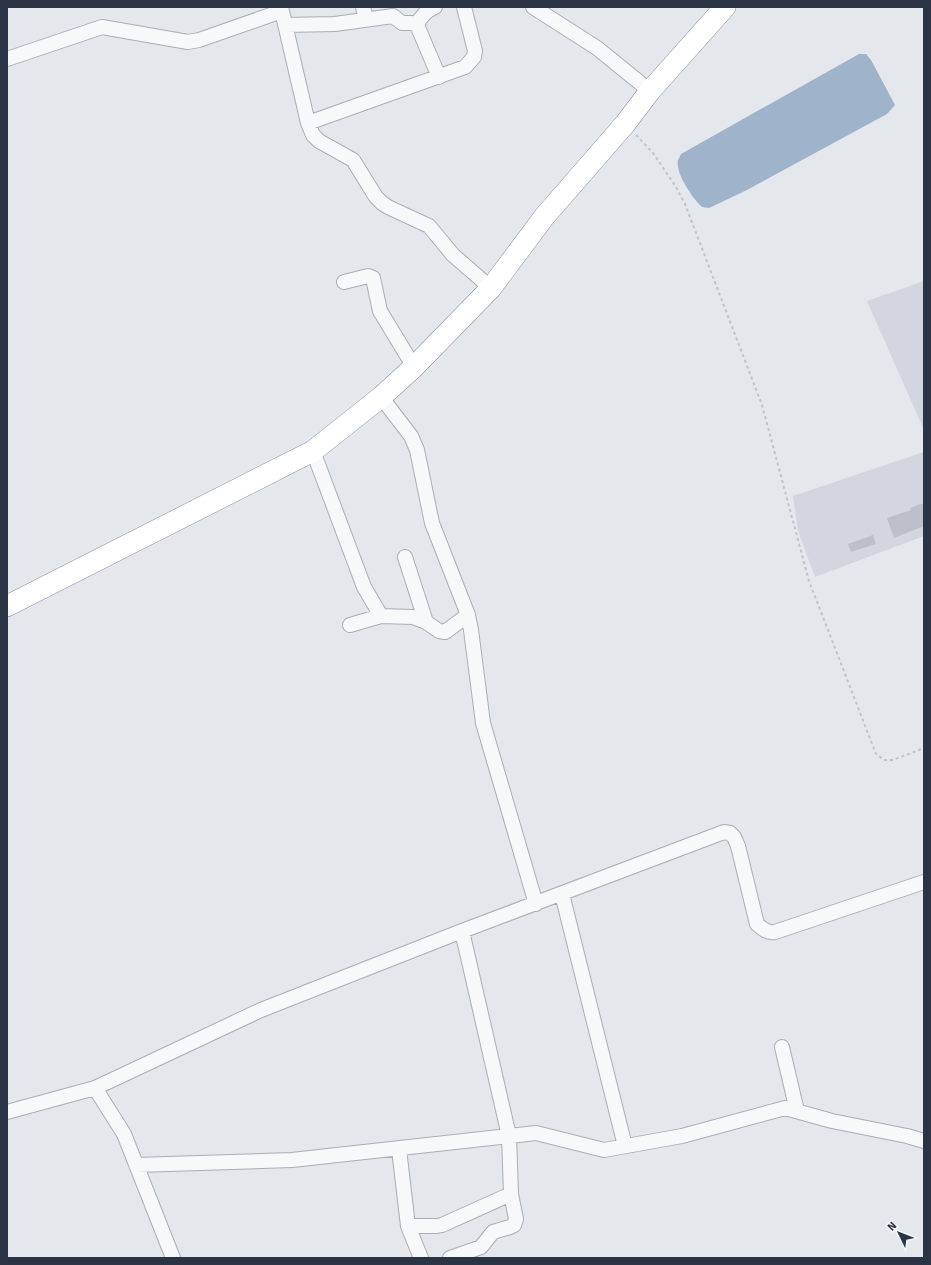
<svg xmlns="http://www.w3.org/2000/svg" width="931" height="1265" viewBox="0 0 931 1265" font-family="'Fira Sans',sans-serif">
<rect width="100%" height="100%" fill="#e4e7ec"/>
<path fill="#d2d6de" d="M924,281V430L867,301Z
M924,452V536L815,577L798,531L793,496Z"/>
<path fill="#9fb3cb" d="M859,54H866L871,60L895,105L887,114L747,190L709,208L702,207C693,199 675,173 678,160C679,158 680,156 681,154Z"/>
<path fill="#bbc0c9" d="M924,503V526L894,538L887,518L911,510L910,508Z
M873,535L876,544L851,552L848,544Z"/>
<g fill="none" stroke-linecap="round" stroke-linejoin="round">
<defs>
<path id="minor" d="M281,7L308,123L313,135L319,141L353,160L376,197L382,203L388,207L429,226L453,255L491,288
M363,7L366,19
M533,7L597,48L650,91
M285,25L335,24L393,16L402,23H412L417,25L439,77
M417,25C421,16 427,10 435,7
M7,59L102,27L188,42L199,40L282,11
M308,123L465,67L474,57L475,51L464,7
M344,282L368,276L373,278L380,311L414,367
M381,397L411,436L417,450L432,523L468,615L471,630L483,723L536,904
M313,451L364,587L381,616
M405,557L426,622
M350,625L381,616L413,617L426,622L439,631L445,632L468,615
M562,894L625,1146
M782,1047L797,1111
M95,1088L124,1134L173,1258
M7,1112L95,1088L261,1010L462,931L724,832L730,833L734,837L738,846L757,924C763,929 767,933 775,932L924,882
M399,1149L408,1226L421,1258
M136,1165L292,1160L536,1133L604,1150L682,1136L785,1108L832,1121L907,1136L924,1141
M408,1226H437L442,1225L511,1194
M450,1258L481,1247L493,1232L510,1227L514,1225L516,1219L511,1194L509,1136L462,931"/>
<path id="highway" d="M7,606L313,451L381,397L414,367L491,288L544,217L625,124L650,91L725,7"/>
</defs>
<use href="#minor" stroke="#a9aeb6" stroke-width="16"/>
<use href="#highway" stroke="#8b94a2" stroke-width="22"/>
<path stroke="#c1c5cb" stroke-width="2" stroke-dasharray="3 3" stroke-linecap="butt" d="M636,135L653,153L676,187L685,204L762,405L809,581L876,754L884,760H893L924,748"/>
<use href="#minor" stroke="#f6f8fa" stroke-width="14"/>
<use href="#highway" stroke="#fff" stroke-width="21"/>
</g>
<rect width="931" height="1265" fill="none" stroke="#2b3444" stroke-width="16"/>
<g transform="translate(899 1233) rotate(313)" stroke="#f3f6f9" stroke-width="3" paint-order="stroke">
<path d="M0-3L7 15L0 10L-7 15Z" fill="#2b3444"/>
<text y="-6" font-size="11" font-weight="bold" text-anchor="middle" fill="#2b3444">N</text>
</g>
</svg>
